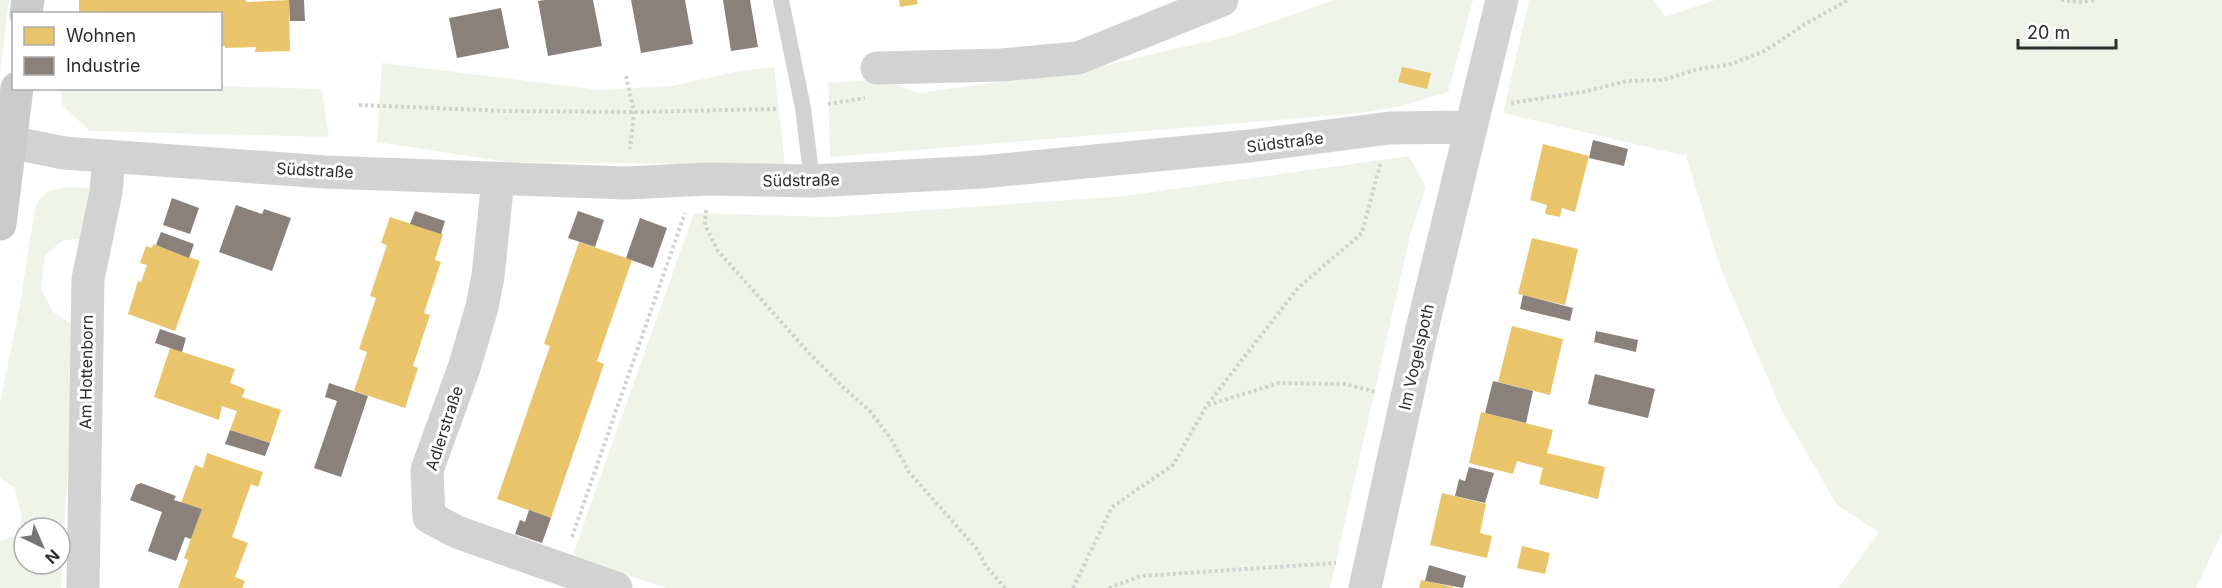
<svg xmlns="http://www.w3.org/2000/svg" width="2222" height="588" viewBox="0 0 2222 588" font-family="Inter,sans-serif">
<rect width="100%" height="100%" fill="#fff"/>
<path fill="#eff4eb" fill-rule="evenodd" d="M0,0H9L0,76Z
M1334,0H1473L1448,92L1398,107L1351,114L830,157L828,83L881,79L919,93L1082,71L1234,35Z
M1529,0H1654L1665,17L1715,0H2222V532L2196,588H1838L1879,532L1837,505L1781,409L1720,267L1686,156L1503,113Z
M382,63L600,90L672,86L735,72L774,67L785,165L508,162L377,142Z
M221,86L322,89L329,137L90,131L62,105L61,89L220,88Z
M1409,156L1426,187L1410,236L1330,588H666L572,557L694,213L831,217L1124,196Z
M94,188L86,237L62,241L45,256L41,288L52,311L76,327L61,588H0V541L16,536L22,518L15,488L0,478V403L19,310L35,209C44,182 70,188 94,188ZM24,528H60V564H24Z"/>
<path fill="#e9c46a" d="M79,0H246V2L289,0L290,51L255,52L256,47L225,48V46H220V14H79Z
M899,0H917L918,4L900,7Z
M1402,67L1431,73L1427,89L1398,82Z
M1543,144L1589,156L1575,212L1562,208L1560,217L1545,214L1547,205L1530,200Z
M390,217L443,234L435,260L441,262L424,313L430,315L413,366L418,368L405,408L354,391L367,352L359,349L376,298L370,296L387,245L381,243Z
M1532,238L1578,249L1565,305L1518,294Z
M579,242L632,260L597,361L604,364L551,518L497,499L550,346L544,344Z
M153,244L200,261L175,331L128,314L138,281L141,282L147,265L140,263L146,246L152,248Z
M1512,326L1563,339L1550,395L1498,382Z
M170,348L235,369L230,383L245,389L242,397L281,410L270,443L230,430L237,411L222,406L219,420L154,397Z
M1481,412L1553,430L1547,453L1605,467L1598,499L1539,484L1543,468L1517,461L1513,474L1469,463Z
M207,453L263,472L258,487L251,484L232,537L248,543L235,577L245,581L242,588H178L188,560L184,558L202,509L181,503L195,465L203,468Z
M1442,493L1486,504L1480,533L1492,536L1487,558L1430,545Z
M1522,546L1550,553L1545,574L1517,568Z
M1421,580L1453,587V588H1419Z"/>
<path fill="#8a817c" d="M289,0H304L305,21H290Z
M545,0H593L602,46L548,56L538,1Z
M631,0H685L693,44L641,53Z
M723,0H750L758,47L731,51Z
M501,8L509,48L457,58L449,18Z
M1593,140L1628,149L1624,166L1589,158Z
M172,198L199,208L190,234L163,225Z
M236,205L262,214L264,209L291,218L272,271L219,252Z
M415,211L445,221L441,234L410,224Z
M578,211L604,220L595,247L568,238Z
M640,218L667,228L653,268L626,258Z
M161,232L194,244L189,258L156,245Z
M1523,295L1573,308L1570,321L1520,309Z
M160,329L186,338L182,352L155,343Z
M1596,331L1638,340L1636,352L1594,342Z
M1595,374L1655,389L1648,418L1588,404Z
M1493,381L1533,391L1526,423L1485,413Z
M329,383L368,396L341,477L314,468L337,401L325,397Z
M230,430L270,443L265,456L225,444Z
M1469,467L1494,473L1485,503L1455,496L1459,479L1465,481Z
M141,483L176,496L174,500L202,509L191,539L185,537L176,561L148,551L162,512L130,500L136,485Z
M529,510L551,518L542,543L515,534L520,520L525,522Z
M1429,565L1466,576L1463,588L1425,581Z"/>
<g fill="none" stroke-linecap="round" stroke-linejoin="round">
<path stroke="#d2d2d2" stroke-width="4" stroke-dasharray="3 3" stroke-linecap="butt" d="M2061,0L2079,2L2095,0
M626,76L634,112L630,149
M1511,103L1583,92L1627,81L1663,80L1698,69L1728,65L1765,51L1802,26L1848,0
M828,104L865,98
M359,105L506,111L634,112L778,109
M706,210L705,225L718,251L810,354L844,388L869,410L890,437L909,472L977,549L986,566L1005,588
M1208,405L1279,383L1345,384L1376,392
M572,537L685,213
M1073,588L1112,507L1173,465L1207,405L1298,288L1362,233L1381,161
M1109,588L1141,576L1336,563"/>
<path stroke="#d2d2d2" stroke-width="16" d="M781,0L803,108L812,181"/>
<path stroke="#d2d2d2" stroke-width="33" d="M877,68L1001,65L1078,58L1222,0
M0,140L64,153L325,172L626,183L707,179L812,181L982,172L1250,146L1390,128L1471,127
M498,179L488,276L482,307L464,368L427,470L429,517L457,532L616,588
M83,588L88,279L106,192L109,157
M1365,588L1421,333L1502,0"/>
<path stroke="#cbcbcb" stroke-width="33" d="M26,14L28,0
M0,224L17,88"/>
</g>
<g text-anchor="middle" stroke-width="6" stroke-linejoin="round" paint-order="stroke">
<g font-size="16" fill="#2d2d2d" stroke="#fff">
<text transform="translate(1285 142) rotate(-7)" y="6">Südstraße</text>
<text transform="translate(315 170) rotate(3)" y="6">Südstraße</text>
<text transform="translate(801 180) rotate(-1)" y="6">Südstraße</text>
<text transform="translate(1416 357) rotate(-77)" y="6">Im Vogelspoth</text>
<text transform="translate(86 372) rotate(-89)" y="6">Am Hottenborn</text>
<text transform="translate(444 428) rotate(-72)" y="6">Adlerstraße</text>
</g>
</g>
<rect x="12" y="12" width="210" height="78" fill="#ffffff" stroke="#ababab" stroke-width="1.5"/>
<rect x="24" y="27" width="30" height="18" fill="#e9c46a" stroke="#ababab" stroke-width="1.5"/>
<text x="66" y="42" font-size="18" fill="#2d2d2d">Wohnen</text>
<rect x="24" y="57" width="30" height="18" fill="#8a817c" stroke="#ababab" stroke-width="1.5"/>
<text x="66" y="72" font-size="18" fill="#2d2d2d">Industrie</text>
<g transform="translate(42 546) rotate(136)"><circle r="28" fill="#ffffff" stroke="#ababab" stroke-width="1.5"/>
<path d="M0-4.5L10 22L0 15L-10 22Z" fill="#767676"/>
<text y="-9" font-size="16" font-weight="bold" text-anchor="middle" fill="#2d2d2d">N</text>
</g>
<path d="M2018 39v9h98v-9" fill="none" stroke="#2d2d2d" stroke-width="3"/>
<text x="2027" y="39" font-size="18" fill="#2d2d2d" stroke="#ffffff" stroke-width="4.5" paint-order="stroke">20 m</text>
</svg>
